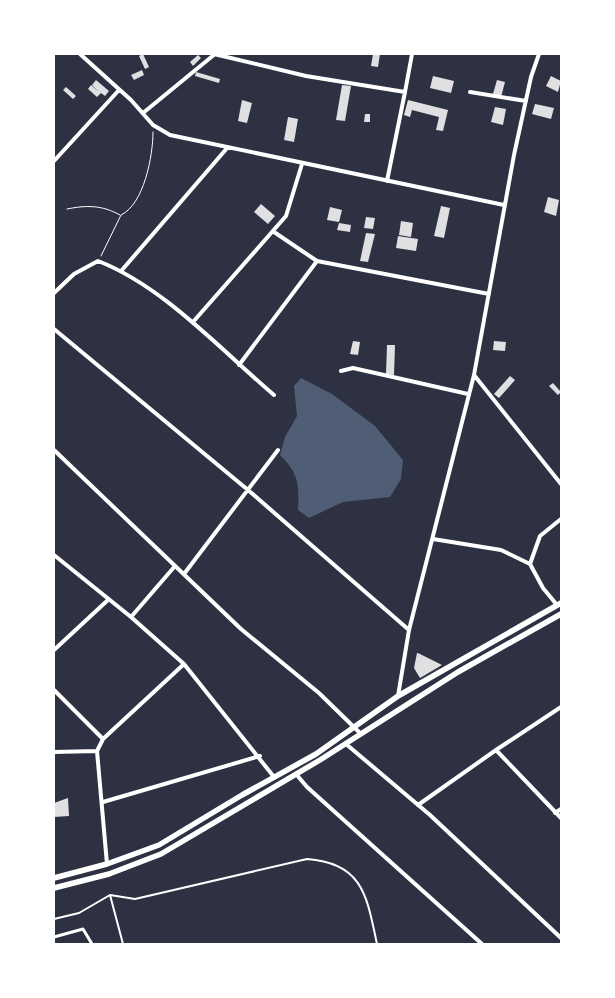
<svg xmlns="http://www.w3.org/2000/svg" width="615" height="998" viewBox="0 0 615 998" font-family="'Open Sans',sans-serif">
<rect width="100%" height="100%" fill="#2d3142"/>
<path fill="#4f5d75" d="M301,378L332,394L375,426L403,460L401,479L390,497L343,502L309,518L298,510C299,484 299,474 280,455L285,437L297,416L294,386Z"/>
<path fill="#e0e0e3" d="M143,54L149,67L145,69L139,56Z
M373,54H380L378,67L371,66Z
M198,55L201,58L193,66L190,62Z
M142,70L144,75L134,80L131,75Z
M196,72L220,79L219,83L195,76Z
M433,76L454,81L451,93L430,88Z
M551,76L561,81L558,92L546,86Z
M96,80L109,91L105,96L101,93L97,97L88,89L91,85L99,92L92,85Z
M497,80L505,82L501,97L493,94Z
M342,85L351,86L345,121L336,120Z
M66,87L76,96L73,99L63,90Z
M242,100L252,103L247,123L238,121Z
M408,100L448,110L443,131L436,130L439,117L412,110L410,117L404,115Z
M535,104L554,108L551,119L532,114Z
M495,107L506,109L503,125L491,122Z
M365,114H370V122H364Z
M288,117L298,119L294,142L284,140Z
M548,197L559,200L556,216L544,212Z
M261,204L275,216L268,224L254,212Z
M441,206L450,208L444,238L434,236Z
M330,207L342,210L339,222L327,220Z
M366,217L375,218L373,229L364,228Z
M401,221L413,223L411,237L399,235Z
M339,223L351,225L350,232L337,230Z
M366,233L375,234L368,262L360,261Z
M398,236L418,239L416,251L396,248Z
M353,341L360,342L358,355L350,354Z
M494,341L506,342L505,351L493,350Z
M387,345H395L394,375L386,374Z
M510,376L515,380L499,398L494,394Z
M553,383L561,392L558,395L549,386Z
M417,653H418L442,665L420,678L414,668Z
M68,798L69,816L54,817V803Z"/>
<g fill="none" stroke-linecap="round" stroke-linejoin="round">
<path stroke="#fff" stroke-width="1" d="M67,209C87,205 102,205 120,215
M101,256L121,215C144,204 153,156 153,132"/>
<path stroke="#fff" stroke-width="2" d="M110,895L123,944
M54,919L79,913L110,895L135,899L307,859C364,863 367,898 377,944"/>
<path stroke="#fff" stroke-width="3" d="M54,937L83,929L92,944"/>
<path stroke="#fff" stroke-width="4" d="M80,54L131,100L153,125L170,135L504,205
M214,54L306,76L405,92L412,54
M470,92L526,101
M143,113L215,54
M54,161L119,90
M387,181L405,92
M274,232L317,261L489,294
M122,270L228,147
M54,293L74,274L98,261C163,286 221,350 274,395
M193,322L286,216L302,164
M54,329L248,490L409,630
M239,365L317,261
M341,371L353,368L468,394
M474,375L561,484
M54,450L241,629L319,693L360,733
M433,539L501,550L530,564L543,588L557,605
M54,555L131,617L184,664L274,777
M530,564L540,536L561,519
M184,574L278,450
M131,617L175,566
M54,650L109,599
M54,690L103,739L97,751L107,864
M398,696L409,630L474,375L514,155L531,77L539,54
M103,739L184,664
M346,744L430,815L561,938
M496,750L561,818
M54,752L97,751
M296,774L307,787L482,944
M103,802L260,756
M418,805L496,750L561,707
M555,813L561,809"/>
<path stroke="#fff" stroke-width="5.5" d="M54,878L107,864L159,845L242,795L316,754L398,696L561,603
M54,888L109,874L161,854L320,760L458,672L561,614"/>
</g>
<rect width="615" height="998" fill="none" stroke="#ffffff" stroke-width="110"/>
</svg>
